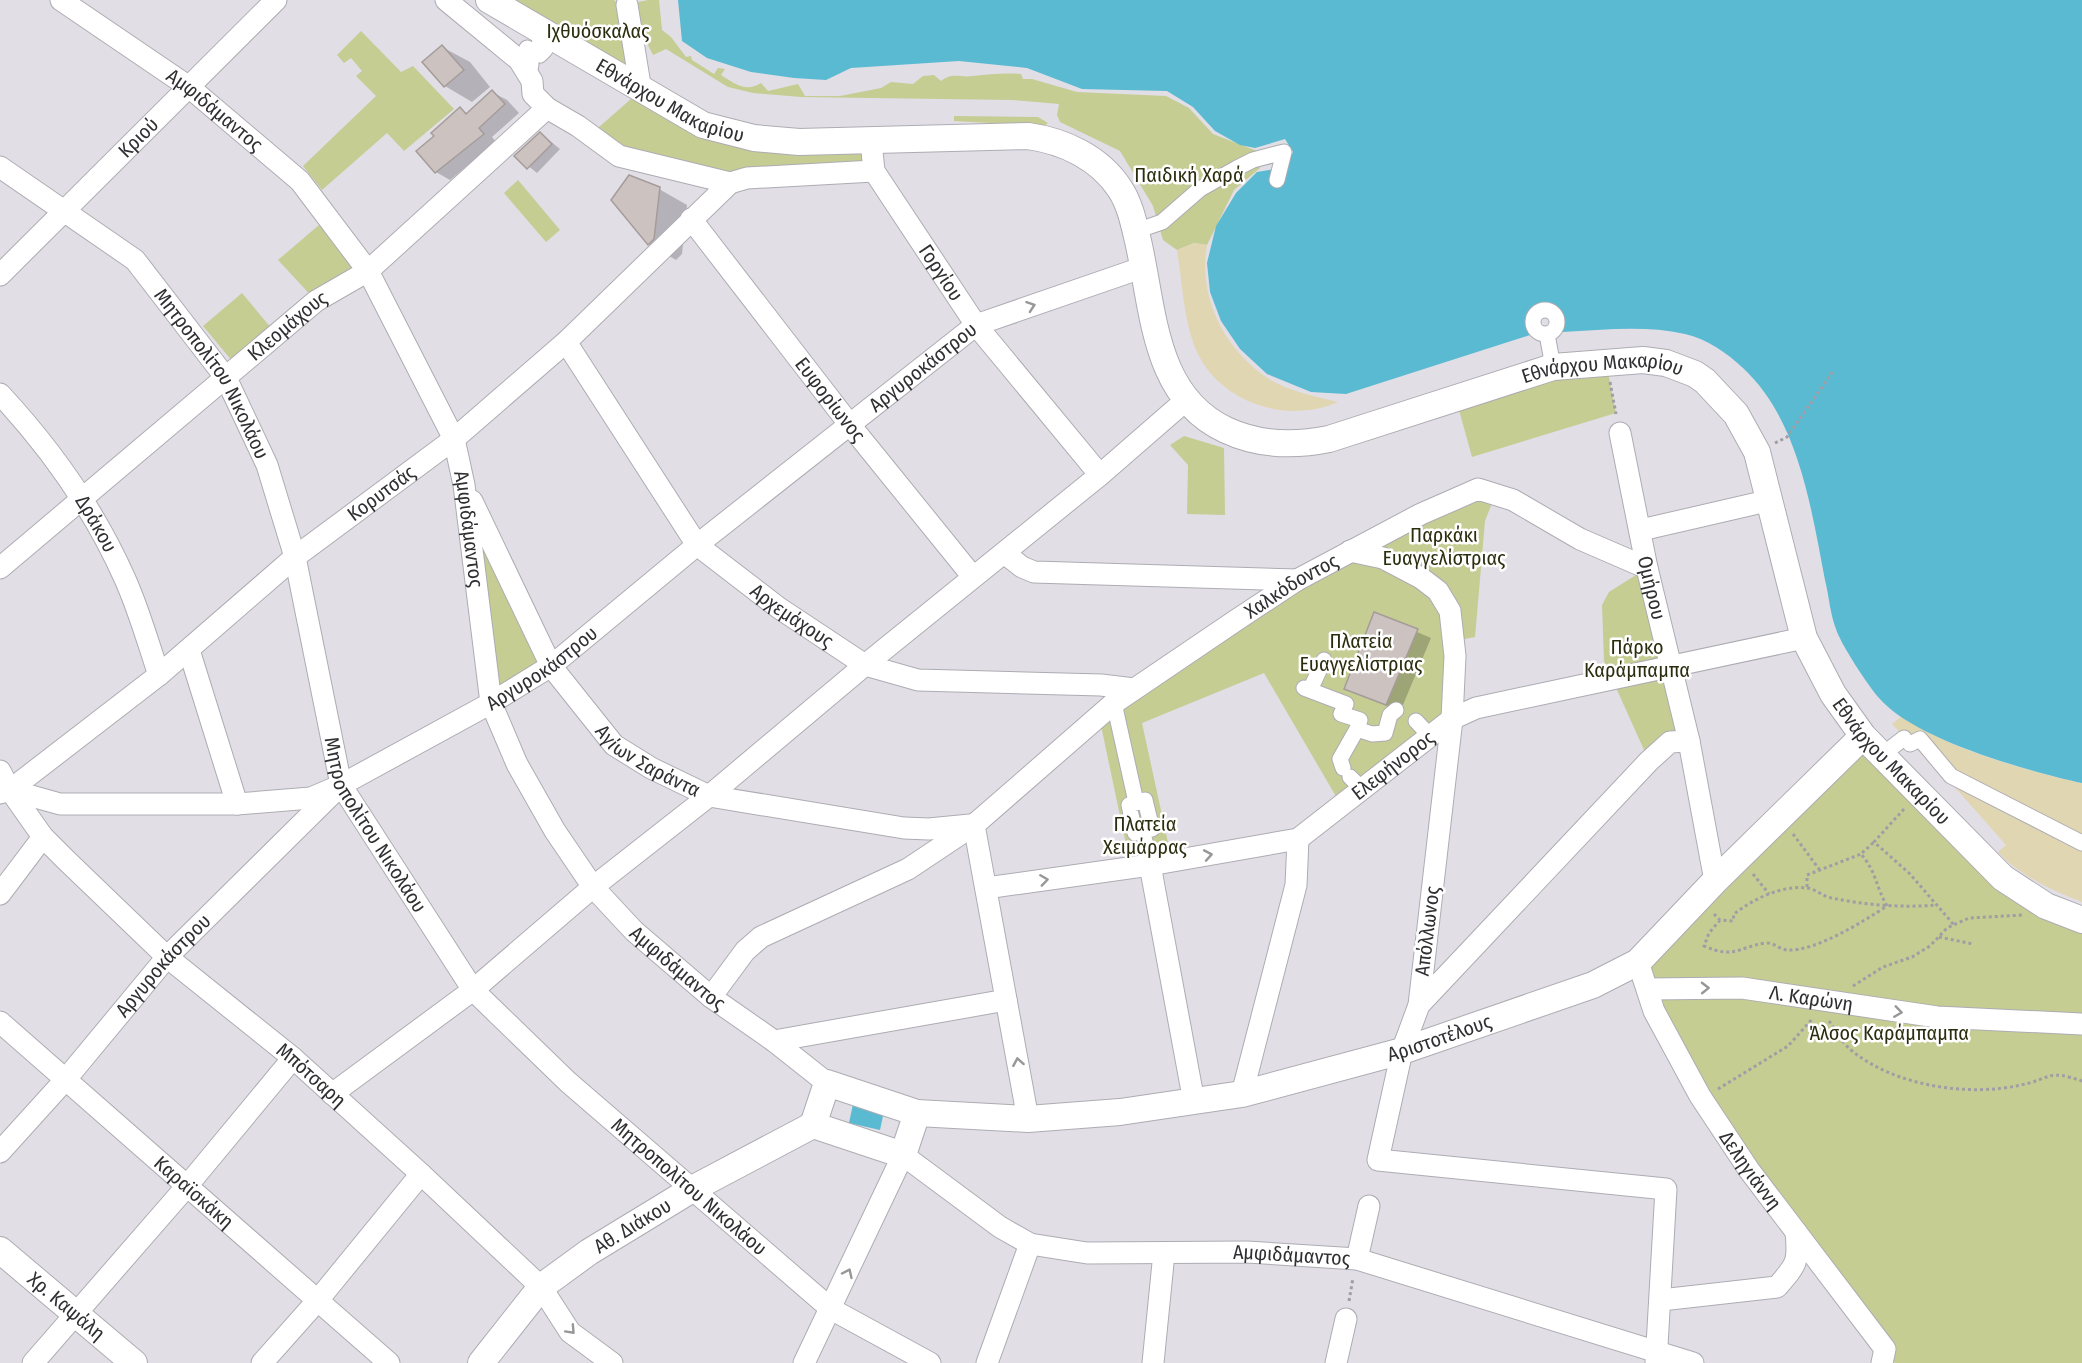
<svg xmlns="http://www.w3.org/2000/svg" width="2082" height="1363" viewBox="0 0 2082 1363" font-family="'Fira Sans Condensed',sans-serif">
<rect width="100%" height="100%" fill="#e1dee6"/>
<path fill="#c5cd93" d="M489,0H614L629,15L641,91L703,125L871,141L874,171L730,183L590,135L640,91Z
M648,0H659L662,30L671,37L686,57L691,56L692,60L714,74L718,68L725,69L721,75C734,83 745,93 761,83L768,91L798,84L805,96H840L881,88L891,82L913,84L923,76L934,75L941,81C953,72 959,78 973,76C990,74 1004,73 1021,74L1023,79H1032L1077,92L1166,96L1189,108L1213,134L1257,151L1260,168L1234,190L1207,245L1194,243L1177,250L1163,240L1153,206L1120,151L1060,122L1057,115L1059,104L1012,100L801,97L753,93L728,87L666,49L653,55L640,29L634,3Z
M361,31L401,72L413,66L454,109L404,151L387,133L322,190L303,166L376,96L356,76L362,71L351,58L344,63L337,55Z
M954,116L1038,117L1048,123L1044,126L954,121Z
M518,180L560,230L546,242L504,193Z
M319,225L368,271L316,301L278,260Z
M242,293L277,335L238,368L203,326Z
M1606,362L1616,413L1472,457L1456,399Z
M1184,436L1224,448L1225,515L1187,514L1188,465L1170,445Z
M464,485L551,666L491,703Z
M1496,493L1485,521L1475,637L1454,641L1452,719L1341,805L1264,673L1142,723L1172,861L1131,868L1099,716L1350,551Z
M1647,568L1689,741L1649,761L1604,661L1602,605L1609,592Z
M1863,736L2003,878L2082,920V1363H1895L1749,1170L1638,962Z"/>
<path fill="#e0d6b1" d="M1194,243L1207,245C1198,295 1222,345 1263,375C1283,390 1314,396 1338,402C1284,426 1212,400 1193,342C1183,313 1182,280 1177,250Z
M1902,716C1949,750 2025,770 2082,783V902C2052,890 2020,876 1998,852L2006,845L1960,793L1892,724Z"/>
<path fill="#59bad2" d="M678,0H2082V783C2028,771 1915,740 1879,698C1869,687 1840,643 1836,629C1830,614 1829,596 1825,580C1811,508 1799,420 1743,368C1727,353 1707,339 1685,334C1645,325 1603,330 1562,332L1559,312L1544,305L1536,309L1531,315L1533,334L1346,394L1311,392L1267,374L1240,349L1221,321L1210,292L1207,263L1216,226L1236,193L1257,172L1275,169L1278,183L1293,152L1285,139L1255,148L1240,145L1215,131L1193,107L1167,91L1082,89L1027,68L959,61L851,68L826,80L794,78L751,72L707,58L682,41Z
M853,1104L884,1111L880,1130L849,1123Z"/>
<path fill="#0003" d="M442,47L470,62L490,87L472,102L445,86Z
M492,92L507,100L519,113L492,137L497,143L470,167L468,165L450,180L436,172V136L461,109L468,114Z
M540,133L560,149L537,173L516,156Z
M659,189L687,205L682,254L676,260L649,244Z
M1375,614L1431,638L1400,712L1346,688Z"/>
<path fill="#ccc3c1" stroke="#a59c9a" stroke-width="1.5" d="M442,45L464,70L444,87L422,62Z
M492,90L505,104L479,128L484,134L435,173L416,151L434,136L431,133L460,107L466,114Z
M540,132L552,144L527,169L514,156Z
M629,175L660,187L654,239L648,245L611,200Z
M1374,612L1418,629L1386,705L1344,689Z"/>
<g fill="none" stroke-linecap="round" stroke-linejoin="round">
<defs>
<path id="pedestrian" d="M530,70L531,64L525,52L527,48L540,55L545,50L539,44L545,34
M1136,231L1162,222L1200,189L1237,168L1253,160L1284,152L1277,180
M1533 322a12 12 0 1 1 24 0a12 12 0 1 1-24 0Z
M1547,334L1553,367
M1304,688L1346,704L1341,714L1360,720L1357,729L1372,734L1385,733L1390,715L1396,710
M1310,690L1324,660
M1114,703L1136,802
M1416,721L1430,736
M1910,744L1920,739L1951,776L2082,843
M1882,755L1904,738
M1343,768L1340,759L1357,729
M1350,777L1362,789
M1145,800L1152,829L1135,833L1129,805Z
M1143,832L1150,865"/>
<g id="minor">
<path id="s1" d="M61,0L189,87L300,181L368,271L454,439L464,485L491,703L517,764L555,831L593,887L634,931L711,997L774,1041L827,1083"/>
<path d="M446,0L519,60L532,81L533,94L547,108L578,126L619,156L730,183"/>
<path d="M627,5L641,91"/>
<path id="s2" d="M871,141L874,171L976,325L1100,475"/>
<path id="s3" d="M0,167L135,260L226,378L267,465L295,557L341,785L473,990L568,1082L831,1309L930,1363"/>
<path id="s4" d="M691,219L850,425L973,577"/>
<path id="s5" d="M0,275L276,0"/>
<path id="s6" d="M566,342L697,545L779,608L865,665L918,680L1101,685L1134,689"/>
<path id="s7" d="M0,394C52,450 94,509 125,579C139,610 148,643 159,675"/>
<path id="s8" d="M1620,433L1647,568L1689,741L1715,881"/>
<path id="s9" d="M472,501L551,666L614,745L651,768L709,796L904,828L929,829L970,825"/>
<path d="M1641,530L1771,500"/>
<path d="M1350,551L1383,558L1421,578L1438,591L1450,611L1455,656L1452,719L1419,1005L1402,1051L1378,1160L1666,1189L1656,1363"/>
<path d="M1004,553L1022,567L1034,572L1297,580"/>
<path id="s10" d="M0,568L316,301L368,271L547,108"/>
<path d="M189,650L237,804"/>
<path id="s11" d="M0,771L10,790L43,837L65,859L167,957L293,1058L421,1174L541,1287L570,1332L612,1363"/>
<path d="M10,790L60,804H237L311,798L332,789"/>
<path id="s12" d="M0,793L10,790L159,675L295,557L454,439L566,342L730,183L747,178L874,171"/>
<path d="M974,825L1028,1119"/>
<path d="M1150,865L1194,1102"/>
<path id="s13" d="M986,888L1150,865L1298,839L1452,719L1476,708L1804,638"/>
<path d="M0,894L43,837"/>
<path id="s14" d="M1638,962L1654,1011L1700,1096L1749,1170L1885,1349L1882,1363"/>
<path id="s15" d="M1647,989L1742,988L1937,1017L2082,1024"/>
<path id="s16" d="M711,997L745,951L761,937L908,869L974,825L1114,703L1235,621L1297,580L1421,514L1478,489L1513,500L1580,539L1647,568"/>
<path d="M1419,1005L1649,761L1670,742L1689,741"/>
<path id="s17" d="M0,1022L389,1363"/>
<path d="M774,1041L1006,1000"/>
<path d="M332,1094L473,990L593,887L709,796L865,665L1100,475L1185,401"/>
<path d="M1242,1094L1296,885L1298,839"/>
<path id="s18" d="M0,1152L66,1079L167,957L341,785L491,703L551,666L697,545L976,325L1144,267"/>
<path d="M1357,1259L1369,1206"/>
<path d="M1661,1300L1777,1287C1797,1264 1799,1262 1796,1232"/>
<path d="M33,1363L187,1186L293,1058"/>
<path d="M262,1363L318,1300L421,1174"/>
<path id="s19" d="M804,1363L903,1155L1000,1227L1030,1244L1087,1253L1247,1252L1357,1259L1693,1363"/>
<path d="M987,1363L1030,1244"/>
<path d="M1153,1363L1164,1253"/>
<path d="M1336,1363L1346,1319"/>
</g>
<g id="tertiary">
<path id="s20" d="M489,0L703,125L754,138L799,142L1028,136C1064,141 1100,158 1120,189C1130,204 1134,224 1138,241C1154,310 1153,396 1226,430C1258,445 1295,446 1329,439L1553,367L1643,360L1666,363L1695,374L1705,381L1736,414L1757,452L1804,638L1833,694L1863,736L2003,878L2046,906L2082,920"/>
<path d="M827,1083L917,1113L903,1155L813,1125Z"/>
<path id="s21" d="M917,1113L1028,1119L1120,1112L1242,1094L1402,1051L1593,985L1638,962L1715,881L1863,736"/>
<path id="s22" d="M0,1250L134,1363"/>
<path id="s23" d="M481,1363L541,1287L589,1252L694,1188L813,1125"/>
</g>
</defs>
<use href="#pedestrian" stroke="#aeacb3" stroke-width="17"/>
<use href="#minor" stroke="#aeacb3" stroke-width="23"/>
<use href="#tertiary" stroke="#aeacb3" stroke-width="28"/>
<path stroke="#a09ea4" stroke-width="3" stroke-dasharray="3 3" stroke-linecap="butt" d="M1610,382L1616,414
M1775,443L1787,437L1834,370
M1904,809L1874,842L1910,874L1954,925
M1793,834L1819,869
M1753,874L1769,894
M1807,887V875L1861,854
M1714,914L1720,920L1733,921L1734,914C1753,899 1782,885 1806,888C1815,888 1823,897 1832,898C1865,905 1902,908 1937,905
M1720,920L1709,933L1704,946C1735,959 1736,948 1765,943C1773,942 1779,949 1787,950C1815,952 1864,921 1887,906C1876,887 1876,871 1861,854L1874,842
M1939,937L1973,944
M1853,986L1883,967L1912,957L1930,946L1947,928L1969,918L2023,915
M1829,1021C1836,1030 1842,1043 1851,1050C1894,1086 1968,1097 2021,1085C2053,1078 2047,1069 2082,1081
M1718,1089L1788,1046L1813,1018
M1349,1301L1353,1278"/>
<use href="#pedestrian" stroke="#fff" stroke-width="15"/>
<use href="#minor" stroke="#fff" stroke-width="21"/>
<use href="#tertiary" stroke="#fff" stroke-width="26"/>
</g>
<defs><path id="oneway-chevron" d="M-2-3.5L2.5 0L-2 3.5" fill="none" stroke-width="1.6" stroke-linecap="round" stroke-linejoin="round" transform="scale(1.5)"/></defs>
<g stroke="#989798">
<use href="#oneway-chevron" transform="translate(1031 306) rotate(-19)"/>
<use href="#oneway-chevron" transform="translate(1208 855) rotate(-10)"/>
<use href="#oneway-chevron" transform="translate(1044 880) rotate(-8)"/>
<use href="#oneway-chevron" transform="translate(1705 988) rotate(-1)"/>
<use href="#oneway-chevron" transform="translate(1898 1012) rotate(8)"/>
<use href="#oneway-chevron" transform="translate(1018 1062) rotate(-100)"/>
<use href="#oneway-chevron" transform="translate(848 1273) rotate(-65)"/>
<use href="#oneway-chevron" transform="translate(571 1330) rotate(47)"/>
</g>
<g text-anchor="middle" stroke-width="5" stroke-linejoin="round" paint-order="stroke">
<g font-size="20" fill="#2b2e0e" stroke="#fff">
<text x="598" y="38">Ιχθυόσκαλας</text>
<text x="1189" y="182">Παιδική Χαρά</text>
<text x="1444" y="542">Παρκάκι<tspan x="1444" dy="23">Ευαγγελίστριας</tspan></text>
<text x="1361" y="648">Πλατεία<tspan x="1361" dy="23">Ευαγγελίστριας</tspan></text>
<text x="1637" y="654">Πάρκο<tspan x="1637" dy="23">Καράμπαμπα</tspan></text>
<text x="1145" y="831">Πλατεία<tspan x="1145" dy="23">Χειμάρρας</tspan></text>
<text x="1889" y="1040">Άλσος Καράμπαμπα</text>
</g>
<g font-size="20" fill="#302f32" stroke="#fff">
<text dy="7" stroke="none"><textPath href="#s20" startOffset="208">Εθνάρχου Μακαρίου</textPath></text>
<text dy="7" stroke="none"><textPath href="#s1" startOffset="189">Αμφιδάμαντος</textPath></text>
<text dy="7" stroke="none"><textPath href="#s5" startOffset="195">Κριού</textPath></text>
<text dy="7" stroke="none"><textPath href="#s2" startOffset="152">Γοργίου</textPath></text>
<text dy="7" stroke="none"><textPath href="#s10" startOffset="376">Κλεομάχους</textPath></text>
<text dy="7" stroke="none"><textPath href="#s18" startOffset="1220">Αργυροκάστρου</textPath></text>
<text dy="7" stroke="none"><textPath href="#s3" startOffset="302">Μητροπολίτου Νικολάου</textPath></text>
<text dy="7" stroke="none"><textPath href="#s20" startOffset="1347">Εθνάρχου Μακαρίου</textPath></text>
<text dy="7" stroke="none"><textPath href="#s4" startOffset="228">Ευφορίωνος</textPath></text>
<text dy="7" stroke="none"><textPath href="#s12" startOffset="486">Κορυτσάς</textPath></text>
<text dy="7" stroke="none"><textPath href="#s7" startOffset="162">Δράκου</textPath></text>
<text dy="7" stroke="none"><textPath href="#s1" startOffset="693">Αμφιδάμαντος</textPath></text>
<text dy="7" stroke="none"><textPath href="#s16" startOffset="718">Χαλκόδοντος</textPath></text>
<text dy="7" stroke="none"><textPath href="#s8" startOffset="158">Ομήρου</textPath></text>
<text dy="7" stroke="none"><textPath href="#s6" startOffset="360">Αρχεμάχους</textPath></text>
<text dy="7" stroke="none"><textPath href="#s18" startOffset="734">Αργυροκάστρου</textPath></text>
<text dy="7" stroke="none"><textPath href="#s9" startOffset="321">Αγίων Σαράντα</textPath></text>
<text dy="7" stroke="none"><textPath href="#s20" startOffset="1887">Εθνάρχου Μακαρίου</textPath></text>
<text dy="7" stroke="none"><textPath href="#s13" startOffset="436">Ελεφήνορος</textPath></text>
<text dy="7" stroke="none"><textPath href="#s3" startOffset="788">Μητροπολίτου Νικολάου</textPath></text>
<text transform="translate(1427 931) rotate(-83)" y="7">Απόλλωνος</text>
<text dy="7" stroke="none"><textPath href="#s18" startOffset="248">Αργυροκάστρου</textPath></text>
<text dy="7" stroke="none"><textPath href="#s1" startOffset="1197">Αμφιδάμαντος</textPath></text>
<text dy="7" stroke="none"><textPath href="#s15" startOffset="165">Λ. Καρώνη</textPath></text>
<text dy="7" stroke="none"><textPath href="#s21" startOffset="532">Αριστοτέλους</textPath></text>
<text dy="7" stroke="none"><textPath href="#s11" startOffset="438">Μπότσαρη</textPath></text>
<text dy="7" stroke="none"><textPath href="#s14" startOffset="238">Δεληγιάννη</textPath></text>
<text dy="7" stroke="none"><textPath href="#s3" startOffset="1274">Μητροπολίτου Νικολάου</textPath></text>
<text dy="7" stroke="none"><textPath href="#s17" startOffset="258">Καραϊσκάκη</textPath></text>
<text dy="7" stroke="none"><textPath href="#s23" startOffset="207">Αθ. Διάκου</textPath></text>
<text dy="7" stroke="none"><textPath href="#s19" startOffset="648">Αμφιδάμαντος</textPath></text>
<text dy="7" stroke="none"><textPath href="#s22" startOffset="87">Χρ. Καψάλη</textPath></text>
</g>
</g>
</svg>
